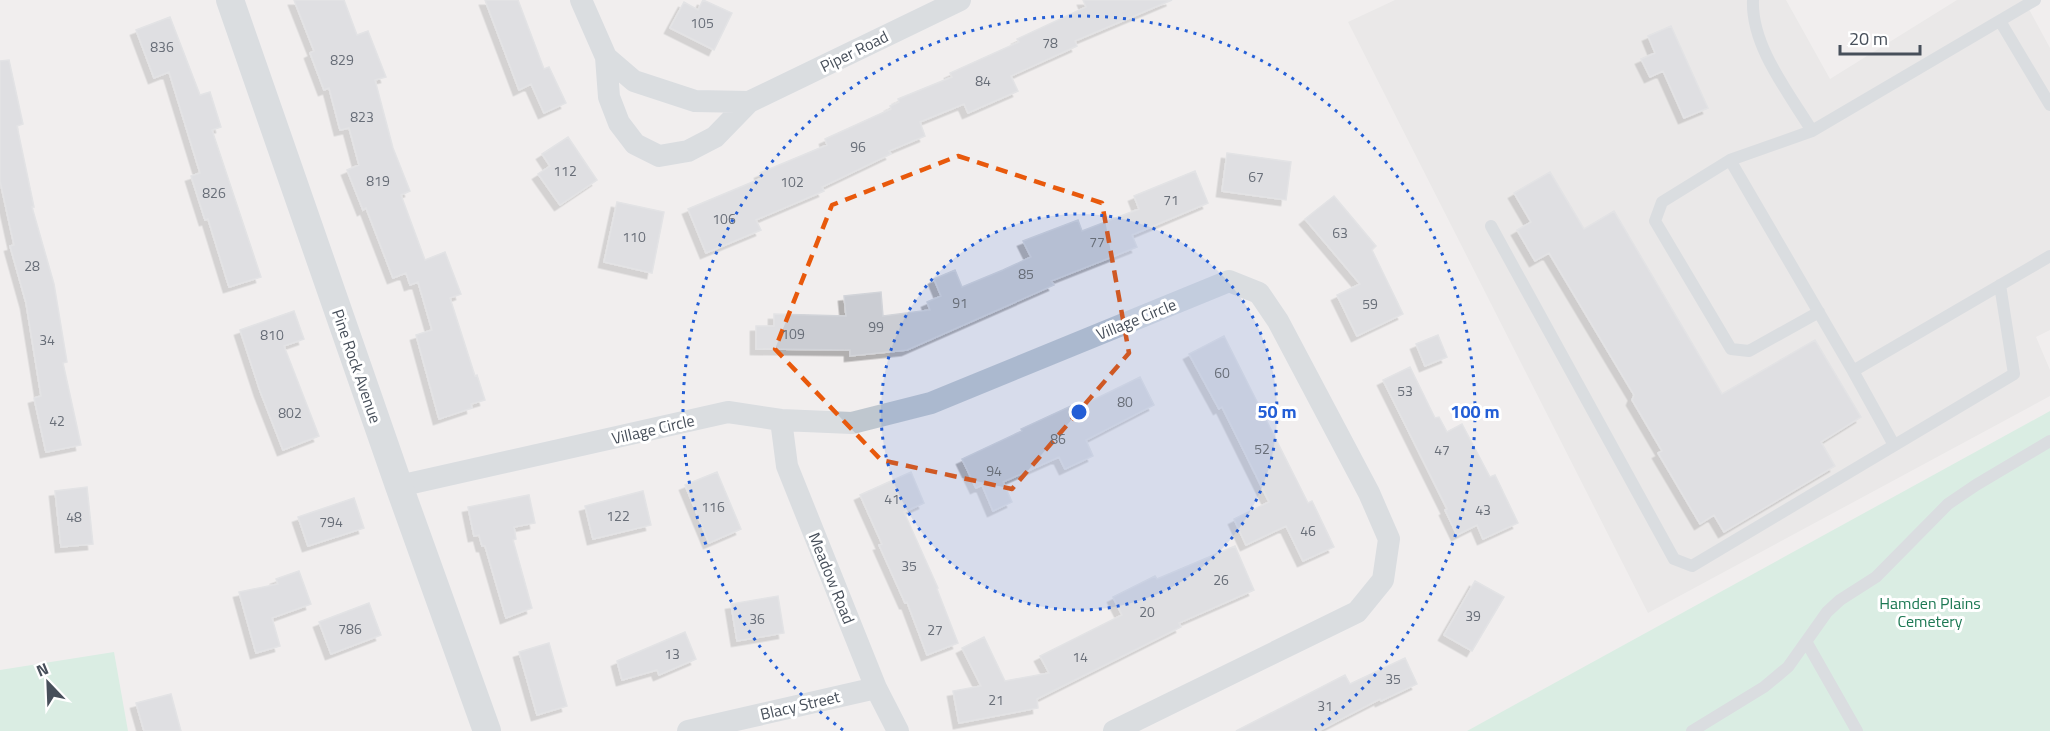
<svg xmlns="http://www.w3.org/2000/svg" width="2050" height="731" viewBox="0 0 2050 731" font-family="'Titillium Web',sans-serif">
<defs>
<filter id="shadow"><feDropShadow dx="-5.5" dy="5.5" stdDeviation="0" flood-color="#0004"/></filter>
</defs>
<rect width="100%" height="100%" fill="#f1eeee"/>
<path fill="#e2e0df" d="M1395,0H1786L1830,79L1957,0H2024L2050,48V330L2036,337L2050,370V396L1648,613L1348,22Z"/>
<path fill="#bfecd5" d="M2050,411V731H1467Z
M114,652L128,731H0V670Z"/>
<path fill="#cbcdd3" stroke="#d2d4d9" stroke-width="1.5" filter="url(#shadow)" d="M294,0H344L357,35L368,31L386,77L375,80L393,148L410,191L401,195L425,260L445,252L461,294L450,298L475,376L477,375L485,400L471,404L472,408L439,419L416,335L432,330L418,282L410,285L406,273L393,278L366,208L363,210L347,170L359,165L349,128L340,130L329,88L324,90L310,53L314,51Z
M485,0H518L544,69L549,67L566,103L544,113L531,84L519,90Z
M703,0L732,13L714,50L670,28L684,2L698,10Z
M1083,0H1172L1075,41L1077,46L1011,76L1018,91L968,113L964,104L920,122L925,136L889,151L891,154L822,187L824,191L756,220L761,230L706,253L688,209L762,178L760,173L827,145L825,139L891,109L890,106L899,102L898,99L952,77L950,73L1019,42L1017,39L1086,7Z
M170,17L200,95L210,92L221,127L212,130L261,277L229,287L208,219L205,220L191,176L200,173L169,72L154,78L136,30Z
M1671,26L1708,108L1684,118L1663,71L1650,77L1641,59L1655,53L1648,36Z
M9,60L23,124L17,126L34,207H32L54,284L67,362L63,363L81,445L46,452L34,398L41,396L26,303L10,246L14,245L0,181V61Z
M568,137L597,180L560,205L538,174L550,166L542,154Z
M1227,153L1291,162L1286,200L1222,191Z
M1195,171L1208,203L1132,235L1137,247L1051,281L1054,285L907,350L850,356V350L756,349V326H774V314L846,316L844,296L881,292L883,316L930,310L927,302L941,296L934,279L955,270L962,287L1003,270L1031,257L1023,241L1078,220L1082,231L1139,209L1134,196Z
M1550,172L1584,229L1614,211L1722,394L1815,340L1861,417L1821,442L1835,466L1724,532L1714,515L1700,524L1658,453L1662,451L1632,400L1634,395L1549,253L1535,261L1517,230L1531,222L1514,193Z
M1334,196L1376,246L1372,250L1403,314L1357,336L1337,295L1360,284L1305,219Z
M617,202L664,212L652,273L604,262Z
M294,311L304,339L284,346L319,436L283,450L260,391L240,330Z
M1438,335L1447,357L1425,366L1416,344Z
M1224,336L1308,503L1312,501L1334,547L1303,561L1286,526L1246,545L1234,519L1269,502L1222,407L1219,409L1189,354Z
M1410,367L1435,418L1439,417L1447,432L1462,424L1490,477L1495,475L1518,523L1483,539L1477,525L1457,535L1445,510L1447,509L1383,380Z
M1140,377L1154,405L1086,440L1093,456L1065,469L1059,457L1003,482L1012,502L993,511L982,485L976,488L962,459L1022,431L1021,429L1071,406L1073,410Z
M717,472L741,529L709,543L685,485Z
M911,472L924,503L904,512L938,588L937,589L958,643L927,655L907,602L905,603L879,545L882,544L860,495Z
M87,487L93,544L61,547L55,491Z
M643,491L651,525L593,539L585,506Z
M529,495L535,523L514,527L516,539L513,540L532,608L506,618L485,546H482L479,535L474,536L468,507Z
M354,498L364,528L308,546L298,517Z
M1235,546L1254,590L1179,623L1181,627L1037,699L1038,708L959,723L953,691L981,686L962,648L984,637L1005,681L1049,673L1040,656L1122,615L1113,597L1155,576L1157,579Z
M299,571L311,604L272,618L280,646L256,653L239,592L278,584L276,579Z
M1475,581L1504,597L1472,651L1444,635Z
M778,596L784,633L737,641L731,604Z
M369,603L381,635L331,654L319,622Z
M685,632L696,659L659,675L657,670L622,680L617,661Z
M549,643L567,706L537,715L519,652Z
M1405,658L1417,684L1381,701L1380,699L1318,731H1236L1345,675L1350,684Z
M171,694L181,731H144L136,703Z"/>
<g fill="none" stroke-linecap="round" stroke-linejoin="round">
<path stroke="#bfc7cf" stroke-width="12" d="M1753,0C1751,46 1789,93 1812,131
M2035,0L1812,131L1730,160L1853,371L2050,256
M2000,21L2050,105
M1730,160L1662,202L1655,221L1731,349L1749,351L1819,312
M1491,226L1674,559L1692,566L2014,374L2000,285
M1853,371L1894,445
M1807,643L1857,731
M1692,731L1764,687L1788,667L1827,612L1840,600L1876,577L1948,504L1976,485L2050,441"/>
<path stroke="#bfc7cf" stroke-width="22" d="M581,0L606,57L634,81L695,101L749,102L960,0
M606,57L609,97L619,123L635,144L659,156L688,151L715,137L749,102
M781,420L787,466L876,688L898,731
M399,486L728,412L781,420L852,423L931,403L1229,281L1259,293L1278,321L1369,493L1389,539L1383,580L1357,612L1114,731
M688,731L876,688"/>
<path stroke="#bfc7cf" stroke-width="28" d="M230,0L399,486L487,731"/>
</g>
<path d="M0 0H2050V731H0ZM958,156L1102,203L1129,353L1012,489L881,460L775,349L832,205Z" fill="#f1eeee" fill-opacity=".55" fill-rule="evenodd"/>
<path fill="none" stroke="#e8590c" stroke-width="4.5" stroke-dasharray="12 8" stroke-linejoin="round" d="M958,156L1102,203L1129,353L1012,489L881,460L775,349L832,205Z"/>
<circle cx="1079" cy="412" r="198" fill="#235ed6" fill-opacity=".12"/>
<g fill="none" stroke="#235ed6" stroke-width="3" stroke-dasharray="3 6">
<circle cx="1079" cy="412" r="198"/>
<path d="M843 730A396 396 0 1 1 1315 730"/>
</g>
<g text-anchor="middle" stroke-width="6" stroke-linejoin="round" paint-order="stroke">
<g font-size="14" fill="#686e78">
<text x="702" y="28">105</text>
<text x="1050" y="48">78</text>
<text x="162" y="52">836</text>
<text x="342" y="65">829</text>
<text x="983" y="86">84</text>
<text x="362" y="122">823</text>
<text x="858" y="152">96</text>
<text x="565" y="176">112</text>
<text x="1256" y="182">67</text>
<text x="378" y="186">819</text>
<text x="792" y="187">102</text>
<text x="214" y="198">826</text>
<text x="1171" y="205">71</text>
<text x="724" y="224">106</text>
<text x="1340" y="238">63</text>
<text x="634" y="242">110</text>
<text x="1097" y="247">77</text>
<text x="32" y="271">28</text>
<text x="1026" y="279">85</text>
<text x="960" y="308">91</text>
<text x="1370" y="309">59</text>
<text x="876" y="332">99</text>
<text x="793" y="339">109</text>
<text x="272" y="340">810</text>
<text x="47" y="345">34</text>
<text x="1222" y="378">60</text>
<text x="1405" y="396">53</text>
<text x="1125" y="407">80</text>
<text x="290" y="418">802</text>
<text x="57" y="426">42</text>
<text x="1058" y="444">86</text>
<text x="1262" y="454">52</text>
<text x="1442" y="455">47</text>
<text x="994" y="476">94</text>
<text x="892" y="504">41</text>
<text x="713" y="512">116</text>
<text x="1483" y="515">43</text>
<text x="618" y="521">122</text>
<text x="74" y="522">48</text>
<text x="331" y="527">794</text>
<text x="1308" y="536">46</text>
<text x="909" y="571">35</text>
<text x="1221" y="585">26</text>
<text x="1147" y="617">20</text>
<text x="1473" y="621">39</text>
<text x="757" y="624">36</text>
<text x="350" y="634">786</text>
<text x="935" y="635">27</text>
<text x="672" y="659">13</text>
<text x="1080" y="662">14</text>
<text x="1393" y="684">35</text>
<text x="996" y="705">21</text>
<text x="1325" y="711">31</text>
</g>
<g font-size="16" fill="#474f5a" stroke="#fff">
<text transform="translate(854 51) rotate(-26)" y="6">Piper Road</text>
<text transform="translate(1136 319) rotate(-22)" y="6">Village Circle</text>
<text transform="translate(357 366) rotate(71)" y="6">Pine Rock Avenue</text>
<text transform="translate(653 429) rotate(-13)" y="6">Village Circle</text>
<text transform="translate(832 578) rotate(68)" y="6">Meadow Road</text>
<text transform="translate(800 705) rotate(-13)" y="6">Blacy Street</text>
</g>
<g font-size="16" fill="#1c7853" stroke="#fff">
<text x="1930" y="609">Hamden Plains<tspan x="1930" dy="18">Cemetery</tspan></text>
</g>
</g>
<circle cx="1079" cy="412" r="9" fill="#235ed6" stroke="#fff" stroke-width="3"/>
<g font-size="18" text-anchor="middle" font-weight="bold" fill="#235ed6" stroke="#fff" stroke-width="6" stroke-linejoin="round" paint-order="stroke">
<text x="1277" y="418">50 m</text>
<text x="1475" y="418">100 m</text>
</g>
<g transform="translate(48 683) rotate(337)" stroke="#ffffff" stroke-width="4.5" paint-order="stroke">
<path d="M0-4.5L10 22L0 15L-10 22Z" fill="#474f5a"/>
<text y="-9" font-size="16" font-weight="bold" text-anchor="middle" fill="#474f5a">N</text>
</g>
<path d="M1840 45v9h80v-9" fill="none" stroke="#474f5a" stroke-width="3"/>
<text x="1849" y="45" font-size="18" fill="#474f5a" stroke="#ffffff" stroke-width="4.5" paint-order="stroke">20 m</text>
</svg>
